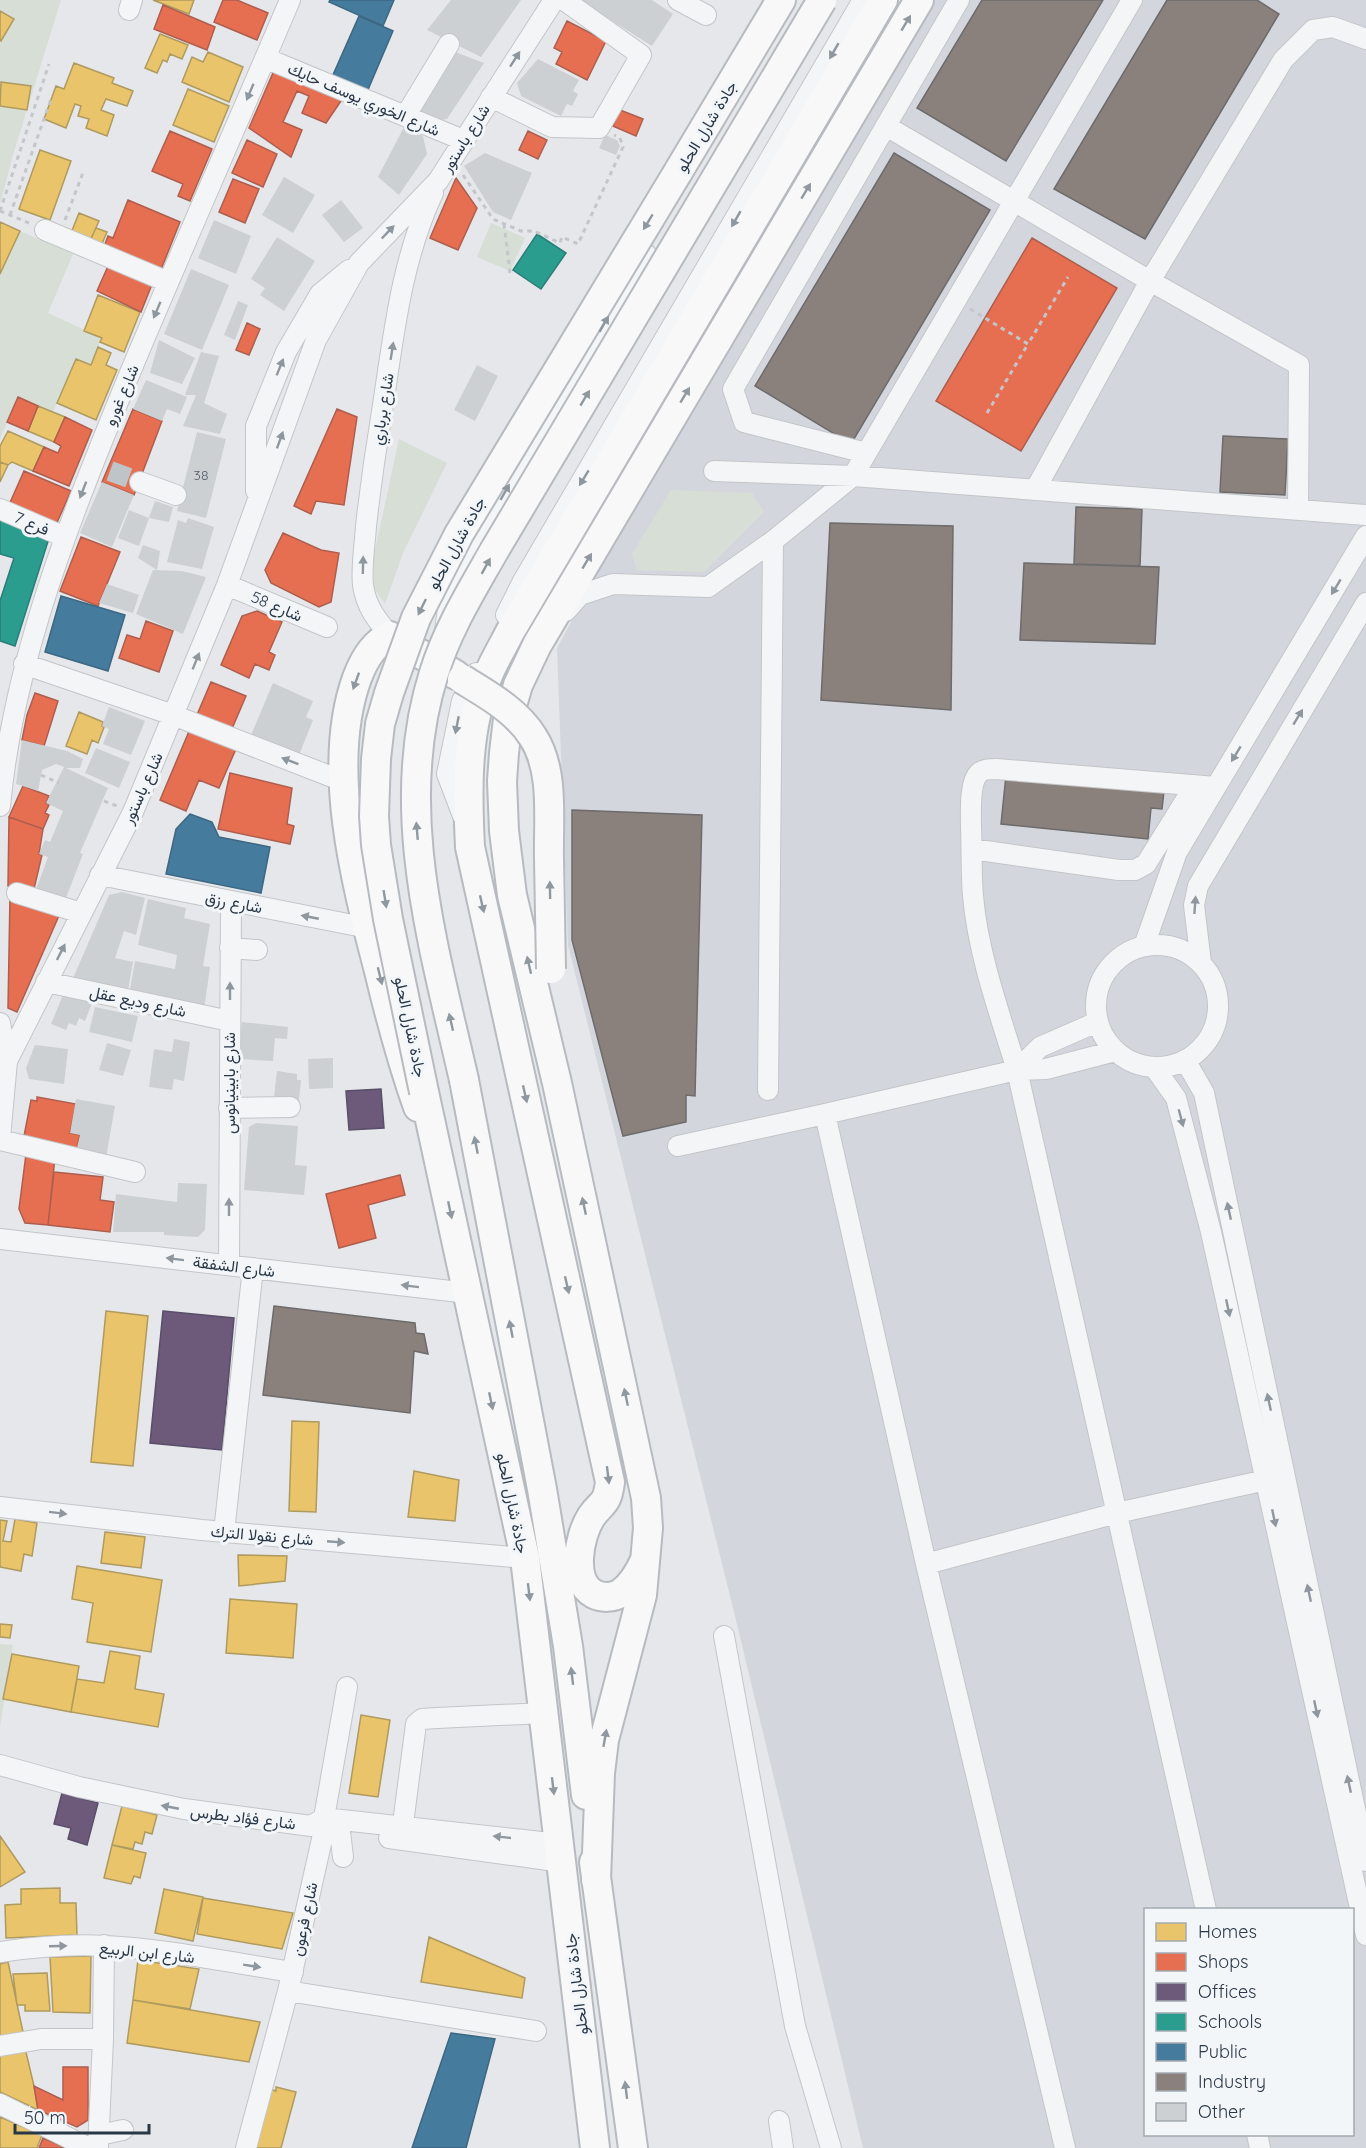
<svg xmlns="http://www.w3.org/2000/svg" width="1366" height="2148" viewBox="0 0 1366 2148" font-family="Quicksand,Vazirmatn,sans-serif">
<rect width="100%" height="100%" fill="#e5e7ea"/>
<path fill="#d3d7dd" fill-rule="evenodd" d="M930,0H1366V2148H863L733,1608L568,945L557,648L671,438ZM1146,1910H1352V2134H1146Z"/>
<path fill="#d6ded5" d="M0,0H61L13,155L0,204Z
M491,223L525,238L510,271L477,257Z
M20,231L73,254L48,313L102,338L91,365L76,359L53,412L17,397L0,440V274Z
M399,439L447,463L403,553L385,604L374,588V555Z
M671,490L752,493L764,512L704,572L637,570L632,554Z
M0,1644L13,1645L0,1727Z"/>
<path fill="#e9c46a" stroke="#af9a5f" stroke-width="1.5" d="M153,0H194L189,14Z
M0,11L14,19L1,41L0,40Z
M160,34L188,45L182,59L170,54L167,62L163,60L157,73L145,68Z
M208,52L243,67L229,102L182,82L192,57L203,62Z
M74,63L114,78L112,83L133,91L127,106L106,99L101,110L114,115L107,136L86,128L89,119L78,116L81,106L75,104L66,128L44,119L56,86L64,89Z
M1,82L31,86L27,110L0,106Z
M188,89L229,106L214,142L173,125Z
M40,150L71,161L50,220L19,209Z
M79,213L99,221L90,241L71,233Z
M0,222L20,231L0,274Z
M96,228L107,232L101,246L90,241Z
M98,295L140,312L124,352L100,342L102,338L84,331Z
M98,347L111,353L106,365L117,370L96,420L57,403L76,359L91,365Z
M38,406L65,417L54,442L28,431Z
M8,431L44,447L33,471L12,462L8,465L0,462V446Z
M0,462L8,465L0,482Z
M79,712L103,722L102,726L104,727L98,743L92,740L87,754L66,746Z
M106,1311L148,1316L133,1466L91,1462Z
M292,1421L319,1422L316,1512L289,1511Z
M414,1471L459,1480L455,1521L408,1517Z
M15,1519L37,1523L32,1556L24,1554L21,1571L0,1567V1520L7,1521L3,1541L11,1542Z
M105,1532L145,1537L141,1568L101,1563Z
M238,1555L287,1556L285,1581L239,1586Z
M77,1566L162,1580L151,1652L87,1642L93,1603L72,1599Z
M230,1599L297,1604L293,1658L226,1653Z
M0,1624L12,1625L10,1638L0,1637Z
M110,1651L140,1656L135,1689L164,1694L158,1727L71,1712L77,1679L104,1683Z
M12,1654L79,1666L71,1712L3,1699Z
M361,1715L390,1720L378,1797L349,1793Z
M122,1806L157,1815L152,1834L145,1832L142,1844L135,1842L133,1849L112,1845Z
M0,1836L25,1872L0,1887Z
M112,1845L146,1853L140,1878L134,1876L131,1884L104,1878Z
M60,1888V1903H76L77,1935L6,1938L5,1905L21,1904V1889Z
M164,1889L203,1897L193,1941L155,1933Z
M203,1898L293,1913L282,1949L197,1934Z
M429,1937L525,1978L522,1998L421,1982Z
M91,1956L90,2013L53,2012L50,1957Z
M138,1960L199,1969L190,2009L133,2000Z
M8,1962L23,2032L0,2037V1964Z
M47,1973L50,2011H25V2005H17L13,1974Z
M133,2000L260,2022L249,2062L127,2043Z
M25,2048L34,2086L38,2110L0,2092V2053Z
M276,2087L296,2092L281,2148H254L266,2088L276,2091Z
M0,2117L42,2135L37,2148H0Z"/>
<path fill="#e76f51" stroke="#ae5e4e" stroke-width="1.5" d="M223,0H237L268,13L257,40L214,22Z
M163,5L215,27L207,50L154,29Z
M567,21L606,41L587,80L556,64L562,52L554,48Z
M281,71L343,98L326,123L302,113L309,96L297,91L283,122L302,130L291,157L249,128L273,73Z
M620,110L643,119L636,136L613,126Z
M170,131L212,149L190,201L178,196L183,184L152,171Z
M528,131L547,140L538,159L519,150Z
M247,140L277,154L263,187L232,173Z
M456,178L477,208L458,250L430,238Z
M233,179L259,189L245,223L219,212Z
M128,200L180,222L160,272L103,249L108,236L113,238Z
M1032,238L1117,288L1021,451L936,401Z
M109,264L153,282L141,312L97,291Z
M247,323L260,329L249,355L236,350Z
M18,397L38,406L28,431L7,422Z
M133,409L162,421L134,495L102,482Z
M337,409L357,417L344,505L316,501L311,514L294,506Z
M65,417L92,430L69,486L33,471L44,447L58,453L61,446L54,442Z
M24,471L71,491L55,527L8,507Z
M283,533L321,550L339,553L331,602L319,607L271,583L265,570Z
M81,537L120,552L98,606L60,591Z
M257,611L282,622L269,652L275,655L269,670L255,664L249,678L221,665L242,616Z
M146,621L173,631L159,672L119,658L127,635L140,639Z
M211,682L246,696L231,731L196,717Z
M35,693L58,701L44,746L22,740L27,715Z
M190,729L236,749L219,788L199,780L186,811L160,800Z
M230,773L292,788L287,824L294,826L290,844L218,829Z
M23,786L49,796L46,803L49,805L45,813L49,815L43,829L9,817Z
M9,817L43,829L39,854L42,855L33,893L8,886Z
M10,896L61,911L17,1012L8,1008Z
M37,1097L76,1104L70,1133L80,1135L76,1152L24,1136L31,1100L37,1101Z
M26,1154L55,1157L48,1225L25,1223L19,1209Z
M54,1172L103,1177L100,1200L114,1202L110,1232L48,1225Z
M400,1175L405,1195L368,1205L376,1238L339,1248L326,1194Z
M63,2067H88V2120L77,2127L38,2110L34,2086L63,2100Z
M43,2138L66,2148H39Z"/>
<path fill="#6d597a" stroke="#594f6a" stroke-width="1.5" d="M381,1089L384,1128L349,1130L346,1091Z
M163,1311L234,1318L222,1450L150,1443Z
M62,1793L98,1803L87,1845L68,1839L71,1828L54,1824Z"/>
<path fill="#2a9d8f" stroke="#2a7e79" stroke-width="1.5" d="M537,234L566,253L541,289L513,270Z
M0,519L50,535L15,646L0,641V601L14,558L0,554Z"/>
<path fill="#457b9d" stroke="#3d6783" stroke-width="1.5" d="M330,0H394L383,26L329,2Z
M359,16L393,31L367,92L332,77Z
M61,596L125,615L108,671L45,652Z
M190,814L212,822L219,837L270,847L261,893L166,874L176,829Z
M451,2033L495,2039L466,2148H412Z"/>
<path fill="#8a817c" stroke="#6d6b6c" stroke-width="1.5" d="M982,0H1103L1006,161L917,108Z
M1167,0H1257L1279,14L1145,239L1054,189Z
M894,153L990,210L851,444L755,386Z
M1223,436L1288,439L1285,495L1220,492Z
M1076,507L1142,509L1140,566L1074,564Z
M830,523L953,526L951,710L821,700Z
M1024,563L1159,567L1155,644L1020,640Z
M1006,775L1164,791L1162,809L1151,808L1148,839L1001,824Z
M572,810L702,815L695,1096L686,1095V1122L623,1136L572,940Z
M274,1306L415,1323L416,1333L424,1334L428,1354L414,1351L410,1413L263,1395Z"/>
<path fill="#cdd0d3" d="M451,0H521L481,57L427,30Z
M579,0H652L673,14L652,46Z
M450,50L484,63L447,119L435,121L414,111Z
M538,59L579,80L573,91L578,94L572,106L567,104L561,116L521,96L517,83Z
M404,127L423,136L427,154L399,195L378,177Z
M605,135L617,140L620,146L616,155L599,148Z
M485,153L532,173L511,220L493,212L464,166Z
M284,177L315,195L293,233L262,215Z
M341,200L363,228L344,242L322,215Z
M214,220L251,236L236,274L198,258Z
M277,237L315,261L284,311L260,295L265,288L251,279Z
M191,269L229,285L202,350L164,334Z
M238,301L248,305L235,340L224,335Z
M159,340L195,358L182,384L150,373Z
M201,352L219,356L204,403L227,414L220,434L183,426L196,395H185Z
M477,365L498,376L475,421L454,410Z
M146,380L187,397L180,414L167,409L162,421L133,409Z
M197,432L226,439L206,518L177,511Z
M102,482L134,495L112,547L80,533Z
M155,501L173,507L169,522L149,518Z
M129,510L149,518L139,546L118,538Z
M188,518L214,527L202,569L167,562L178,520L186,523Z
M143,545L160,551L157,570L138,558Z
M153,570L182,571L206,577L183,634L136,614Z
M107,584L139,595L133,613L99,603Z
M273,683L313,701L306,717L313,720L299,755L251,735Z
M109,707L145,721L131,755L103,744L109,729L102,726Z
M22,740L67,751L83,759L80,768H66L108,788L80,853L83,854L64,903L35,892L48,857L39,854L45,840L50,842L63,811L46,803L64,767L56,764L42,770L38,791L16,784Z
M96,748L130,762L119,788L85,773Z
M122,892L145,898L136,935L124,931L115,958L133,962L127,996L71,983L109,895Z
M148,899L186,908L184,918L210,924L203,966L210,967L204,1010L129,995L135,961L175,969L177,955L138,945Z
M63,995L93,1001L85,1021L79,1018L76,1026L69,1023L66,1030L51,1024Z
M95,1007L138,1016L132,1042L89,1032Z
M242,1022L288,1027L287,1039L275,1038L273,1061L239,1059Z
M174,1039L190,1042L184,1081L174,1079L172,1090L149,1087L154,1049L172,1052Z
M107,1043L131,1050L123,1076L99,1070Z
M35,1045L68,1049L64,1084L29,1079L26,1068Z
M333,1058V1088L309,1089L308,1059Z
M277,1071L297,1074V1080H301L299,1100L274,1097Z
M76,1099L115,1106L106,1158L76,1152L80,1135L70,1133Z
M256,1123L298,1126L295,1165L307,1166L304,1195L244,1190L249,1127Z
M178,1183L207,1184L205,1230L198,1237L164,1235V1232H113L116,1194L177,1202Z"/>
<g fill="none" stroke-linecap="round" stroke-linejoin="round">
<path stroke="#bfc4c9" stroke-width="20" stroke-dasharray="20 10" stroke-linecap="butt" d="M110,471L140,482"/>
<defs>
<path id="minor" d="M678,0L706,15
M129,10L132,0
M265,58L463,140
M491,97L552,127L599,128L641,55L564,0
M406,115L449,44
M886,126L1150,281L1299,365L1298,510
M45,230L168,282
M866,453L744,422L733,389L959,0
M714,471L853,476L1366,515
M140,482L176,495
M1035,490L1150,281L1283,60L1313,30L1333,27L1366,39
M256,491V426L286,352L320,294L349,270
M0,509L65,537
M227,585L327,627
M566,611L580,595L613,584L708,587L773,541L853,476L1132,0
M506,615L523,581L863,0
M445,630L450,596L462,566L646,254
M390,636C377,620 366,607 363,585C361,566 365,545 366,526C370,490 375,454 381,418C393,342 400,263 433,193
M24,664L173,715L345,782
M0,806C14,657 71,517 127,380C180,253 236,127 290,0
M463,816L447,774L462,701L476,673
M972,849L1119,870H1135L1146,864L1195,785
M100,875L368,928
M17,893L81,913
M1096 1006a61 61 0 1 1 122 0a61 61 0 1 1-122 0Z
M1144,946L1177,852L1366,536
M230,948L257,950
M1201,963L1194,905L1198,886L1366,603
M46,982L230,1021
M0,1023L7,1061L0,1138
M1185,1060L1204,1093L1366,1861
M7,1061L133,812L227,585L316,340L359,263L438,181L554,0
M1154,1067L1176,1098L1211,1232L1366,1935
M1017,1070L1040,1047L1097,1022
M768,1090L773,541
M229,1108L290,1107
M825,1114L926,1564L1065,2148
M0,1140L135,1172
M678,1146L825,1114L1017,1070L1046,1069L1115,1051
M0,1239L468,1293
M229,1265L231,901
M0,1507L202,1530L525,1558
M224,1532L253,1268
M926,1564L1117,1513L1266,1480
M724,1636L795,2026L831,2148
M0,1765L79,1787L184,1809L311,1826L324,1818L560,1844
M340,1832L343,1857
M389,1838L562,1862
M401,1839L416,1724L422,1719L437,1718L544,1713
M1206,1910L1017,1070C1000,1015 978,954 973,896C971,873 972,850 971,827C971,814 969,782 979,773C983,769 990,769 996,769L1216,787
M0,1952C34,1947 71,1944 106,1946C168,1949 231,1963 293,1972
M288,1991L536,2031
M0,2046L41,2039H103
M0,2104L89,2148
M779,2121L783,2148
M1257,2134L1260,2148
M99,2135L123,2130
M98,2148L103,2039L104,1945
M246,2148L288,1991L324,1830V1818L347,1687"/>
<path id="highway" d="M678,172L781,0
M464,1080L542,1489L568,1646L586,1795
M424,1092L525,1558L595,2148
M418,1107C402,1062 390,1017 379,971C356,883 325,766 357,678C363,662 373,643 390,636L456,675
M645,1560C639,1573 632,1585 621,1593C613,1598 602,1598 594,1594C570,1581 579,1536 591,1517C602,1501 607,1506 610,1482L470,847C467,788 466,728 489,673C495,659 503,646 510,632L883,0
M594,1862L633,2148
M596,1880L600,1773L604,1740L642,1595L648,1528L646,1498L557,1083L512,895L504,831L502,781L504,753L508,719L518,685L537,645L919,0"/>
</defs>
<use href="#minor" stroke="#c3c5c8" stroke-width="22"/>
<use href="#highway" stroke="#b7babf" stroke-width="32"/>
<path stroke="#c3c6ca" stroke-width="3" stroke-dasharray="4.5 4.5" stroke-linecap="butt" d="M463,175L493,219L521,231H534L560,243L562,237L578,244L623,147L620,138L614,135
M0,211L49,64
M0,211L29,223
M10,215L52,96
M65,220L84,170
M504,224L510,271L507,277
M970,309L1028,344L1068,277
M987,413L1028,344
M41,775L59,783
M104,801L117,806"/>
<use href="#minor" stroke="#f4f5f7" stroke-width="20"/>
<use href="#highway" stroke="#f8f8f8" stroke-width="28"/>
<defs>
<path id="highway-bridge" d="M462,679C488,695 517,711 533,737C555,771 548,820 549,859C550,896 550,932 551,969
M464,1080C434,947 391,808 434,673C447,630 472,590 494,551L822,0
M424,1092L388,919L376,845L374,816L376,759L380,724L389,693L416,618L459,534L678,172"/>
</defs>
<use href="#highway-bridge" stroke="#b7babf" stroke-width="32" stroke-linecap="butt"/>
<use href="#highway-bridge" stroke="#f8f8f8" stroke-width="28"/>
</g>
<defs><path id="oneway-solid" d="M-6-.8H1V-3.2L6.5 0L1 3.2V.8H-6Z" transform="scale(1.5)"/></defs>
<g fill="#90989f">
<use href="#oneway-solid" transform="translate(906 23) rotate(-59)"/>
<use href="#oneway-solid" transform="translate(806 191) rotate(-59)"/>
<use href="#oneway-solid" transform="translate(648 222) rotate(121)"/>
<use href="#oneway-solid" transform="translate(685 395) rotate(-59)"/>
<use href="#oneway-solid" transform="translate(585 398) rotate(-59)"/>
<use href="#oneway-solid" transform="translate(587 561) rotate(-59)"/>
<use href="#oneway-solid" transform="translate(486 566) rotate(-61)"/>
<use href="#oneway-solid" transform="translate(422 607) rotate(116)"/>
<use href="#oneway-solid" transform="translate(356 681) rotate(110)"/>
<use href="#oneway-solid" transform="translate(417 831) rotate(-95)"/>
<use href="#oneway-solid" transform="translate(550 890) rotate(-91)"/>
<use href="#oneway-solid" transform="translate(385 899) rotate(81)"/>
<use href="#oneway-solid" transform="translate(482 904) rotate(77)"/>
<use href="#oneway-solid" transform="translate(529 965) rotate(-103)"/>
<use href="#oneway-solid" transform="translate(380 976) rotate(76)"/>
<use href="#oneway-solid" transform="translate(451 1022) rotate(-103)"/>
<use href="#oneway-solid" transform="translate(525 1094) rotate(77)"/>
<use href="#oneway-solid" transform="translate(476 1145) rotate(-101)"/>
<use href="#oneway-solid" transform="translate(584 1206) rotate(-102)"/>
<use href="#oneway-solid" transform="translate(450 1210) rotate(78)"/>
<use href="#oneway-solid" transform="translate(567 1285) rotate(77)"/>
<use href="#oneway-solid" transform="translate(511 1329) rotate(-101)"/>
<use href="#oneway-solid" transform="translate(626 1397) rotate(-102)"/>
<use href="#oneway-solid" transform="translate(491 1401) rotate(78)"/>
<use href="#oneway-solid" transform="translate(608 1475) rotate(83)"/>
<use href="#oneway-solid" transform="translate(529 1592) rotate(83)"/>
<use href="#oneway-solid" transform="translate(572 1676) rotate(-97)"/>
<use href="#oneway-solid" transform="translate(605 1738) rotate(-80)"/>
<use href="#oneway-solid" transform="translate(553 1786) rotate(83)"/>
<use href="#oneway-solid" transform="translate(626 2090) rotate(-97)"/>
</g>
<g fill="#8e969e">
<use href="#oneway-solid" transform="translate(834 51) rotate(120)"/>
<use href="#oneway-solid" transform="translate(515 59) rotate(-57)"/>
<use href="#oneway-solid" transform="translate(250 92) rotate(113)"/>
<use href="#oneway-solid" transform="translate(736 219) rotate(120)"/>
<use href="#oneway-solid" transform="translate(388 232) rotate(-46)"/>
<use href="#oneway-solid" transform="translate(157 310) rotate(113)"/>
<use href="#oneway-solid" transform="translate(604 324) rotate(-60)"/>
<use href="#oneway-solid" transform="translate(392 351) rotate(-81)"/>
<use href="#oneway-solid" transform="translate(280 367) rotate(-68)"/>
<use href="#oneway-solid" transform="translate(280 440) rotate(-70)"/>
<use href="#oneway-solid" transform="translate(584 478) rotate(121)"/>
<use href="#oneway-solid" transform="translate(83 490) rotate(111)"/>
<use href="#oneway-solid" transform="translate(505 492) rotate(-60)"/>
<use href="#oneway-solid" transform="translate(363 565) rotate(-89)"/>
<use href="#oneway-solid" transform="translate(1336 587) rotate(121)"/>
<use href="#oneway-solid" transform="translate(196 661) rotate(-68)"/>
<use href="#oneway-solid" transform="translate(1298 717) rotate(-59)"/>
<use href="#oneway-solid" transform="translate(457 725) rotate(101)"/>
<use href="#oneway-solid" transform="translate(1236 754) rotate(121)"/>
<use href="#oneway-solid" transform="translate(290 761) rotate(-159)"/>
<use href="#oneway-solid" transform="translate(1195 905) rotate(-86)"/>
<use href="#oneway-solid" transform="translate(310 917) rotate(-169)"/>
<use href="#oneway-solid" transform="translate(61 952) rotate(-63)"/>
<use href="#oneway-solid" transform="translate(230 991) rotate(-90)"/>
<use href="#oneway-solid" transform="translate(1181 1118) rotate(75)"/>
<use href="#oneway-solid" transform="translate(229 1207) rotate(-90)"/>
<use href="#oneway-solid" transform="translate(1229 1211) rotate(-102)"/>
<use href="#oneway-solid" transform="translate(175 1259) rotate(-173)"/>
<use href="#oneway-solid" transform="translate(410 1286) rotate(-173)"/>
<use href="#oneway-solid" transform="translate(1228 1308) rotate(78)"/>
<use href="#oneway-solid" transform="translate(1269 1402) rotate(-102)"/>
<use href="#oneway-solid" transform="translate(58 1513) rotate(7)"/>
<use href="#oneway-solid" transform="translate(1274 1518) rotate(78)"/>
<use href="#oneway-solid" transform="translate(336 1542) rotate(5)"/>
<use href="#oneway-solid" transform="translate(1309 1593) rotate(-102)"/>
<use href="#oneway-solid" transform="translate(1316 1709) rotate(78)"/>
<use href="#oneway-solid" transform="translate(1349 1784) rotate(-102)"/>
<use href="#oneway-solid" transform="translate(170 1807) rotate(-169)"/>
<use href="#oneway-solid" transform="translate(502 1837) rotate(-174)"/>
<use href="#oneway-solid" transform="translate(58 1946) rotate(-2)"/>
<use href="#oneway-solid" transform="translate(252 1966) rotate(9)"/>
</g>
<g text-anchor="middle" stroke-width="6" stroke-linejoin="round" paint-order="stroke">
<g font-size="14" fill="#535e6a">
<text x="201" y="480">38</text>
</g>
<g font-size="16" fill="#293746" stroke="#f3f6f9">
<text transform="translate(364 99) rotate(23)" y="6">شارع الخوري يوسف حايك</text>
<text transform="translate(706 126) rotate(-59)" y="6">جادة شارل الحلو</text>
<text transform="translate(465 138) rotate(-58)" y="6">شارع باستور</text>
<text transform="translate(121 395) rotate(-67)" y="6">شارع غورو</text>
<text transform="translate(382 409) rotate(-81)" y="6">شارع برباري</text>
<text transform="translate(32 523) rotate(23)" y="6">فرع 7</text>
<text transform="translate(456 543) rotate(-61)" y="6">جادة شارل الحلو</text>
<text transform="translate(277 606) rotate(23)" y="6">شارع 58</text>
<text transform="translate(142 788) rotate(-66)" y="6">شارع باستور</text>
<text transform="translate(234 902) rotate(11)" y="6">شارع رزق</text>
<text transform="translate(138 1001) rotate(12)" y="6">شارع وديع عقل</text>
<text transform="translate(411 1027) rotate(78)" y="6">جادة شارل الحلو</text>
<text transform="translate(229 1083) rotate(-90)" y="6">شارع بابينيانوس</text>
<text transform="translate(234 1266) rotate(7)" y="6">شارع الشفقة</text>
<text transform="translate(513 1503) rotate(78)" y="6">جادة شارل الحلو</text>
<text transform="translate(262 1535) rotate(5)" y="6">شارع نقولا الترك</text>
<text transform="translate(243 1817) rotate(7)" y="6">شارع فؤاد بطرس</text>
<text transform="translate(304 1919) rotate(-78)" y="6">شارع فرعون</text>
<text transform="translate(147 1952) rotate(6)" y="6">شارع ابن الربيع</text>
<text transform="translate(576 1984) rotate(-97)" y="6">جادة شارل الحلو</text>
</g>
</g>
<rect x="1144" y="1908" width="210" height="228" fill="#f3f6f9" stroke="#a2aab1" stroke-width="1.5"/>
<rect x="1156" y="1923" width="30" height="18" fill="#e9c46a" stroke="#a2aab1" stroke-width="1.5"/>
<text x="1198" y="1938" font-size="18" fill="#293746">Homes</text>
<rect x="1156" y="1953" width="30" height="18" fill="#e76f51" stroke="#a2aab1" stroke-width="1.5"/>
<text x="1198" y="1968" font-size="18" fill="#293746">Shops</text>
<rect x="1156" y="1983" width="30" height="18" fill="#6d597a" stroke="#a2aab1" stroke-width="1.5"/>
<text x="1198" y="1998" font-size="18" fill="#293746">Offices</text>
<rect x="1156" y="2013" width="30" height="18" fill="#2a9d8f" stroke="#a2aab1" stroke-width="1.5"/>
<text x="1198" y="2028" font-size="18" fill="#293746">Schools</text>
<rect x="1156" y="2043" width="30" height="18" fill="#457b9d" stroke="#a2aab1" stroke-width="1.5"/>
<text x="1198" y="2058" font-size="18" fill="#293746">Public</text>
<rect x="1156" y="2073" width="30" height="18" fill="#8a817c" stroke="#a2aab1" stroke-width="1.5"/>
<text x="1198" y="2088" font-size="18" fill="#293746">Industry</text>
<rect x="1156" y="2103" width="30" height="18" fill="#cdd0d3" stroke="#a2aab1" stroke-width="1.5"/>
<text x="1198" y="2118" font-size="18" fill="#293746">Other</text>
<path d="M15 2124v9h134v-9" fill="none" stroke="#293746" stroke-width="3"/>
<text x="24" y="2124" font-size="18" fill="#293746" stroke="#f3f6f9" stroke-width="4.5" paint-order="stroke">50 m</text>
</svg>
